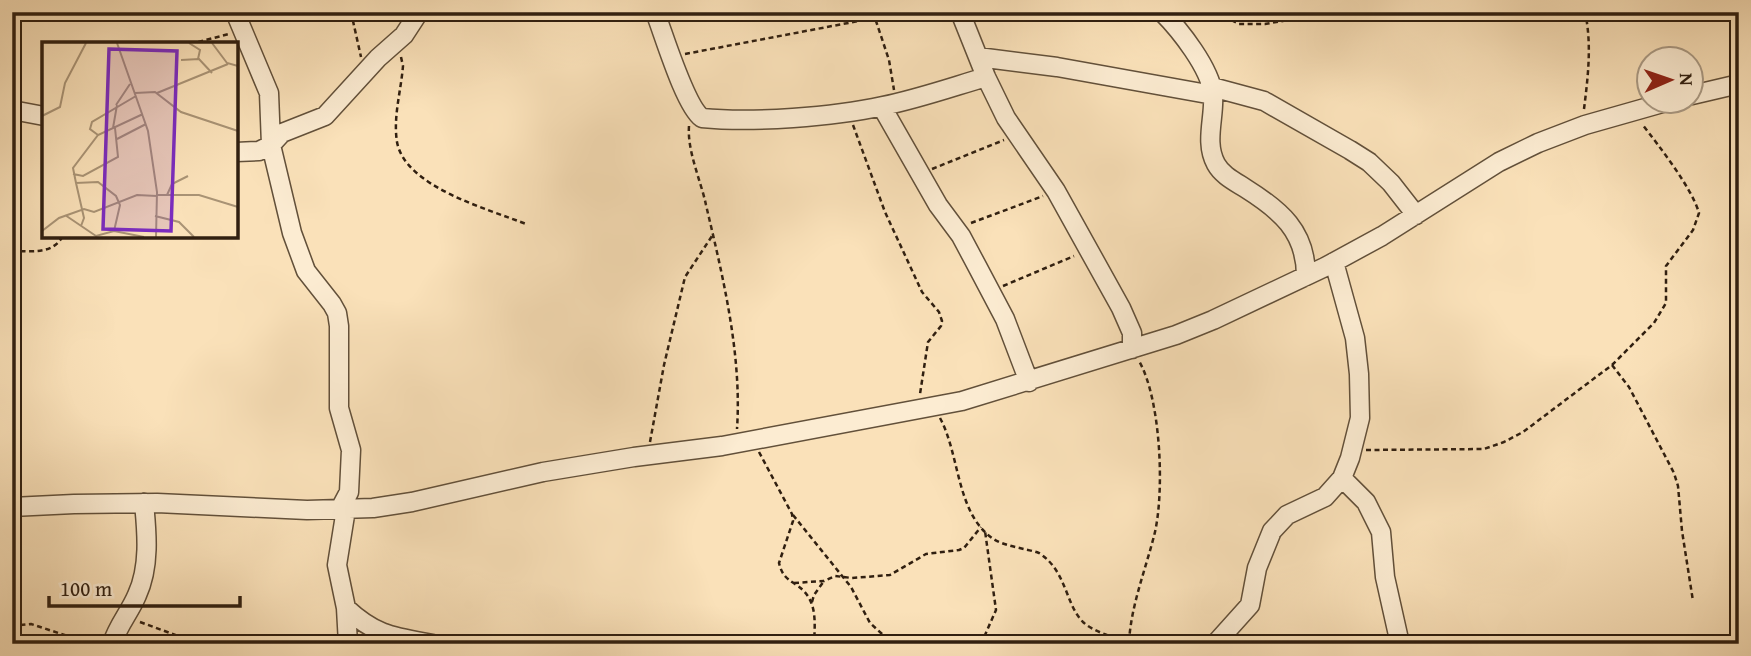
<svg xmlns="http://www.w3.org/2000/svg" width="1751" height="656" viewBox="0 0 1751 656" font-family="'Gentium Book Plus',serif">
<rect width="100%" height="100%" fill="#fae1b9"/>
<filter id="stains"><feTurbulence type="fractalNoise" baseFrequency=".00286" numOctaves="4"/><feColorMatrix values="0 0 0 0 .2 0 0 0 0 .09 0 0 0 0 .02 0 0 0 .5 -.17"/></filter>
<radialGradient id="worn" r=".72"><stop offset=".6" stop-color="#630" stop-opacity="0"/><stop offset="1" stop-color="#630" stop-opacity=".3"/></radialGradient>
<g fill="none" stroke-linecap="round" stroke-linejoin="round">
<defs>
<path id="minor" d="M235,12L269,93L271,145L292,233L306,271L332,304L337,313L339,326V408L351,450L349,492L340,509
M655,12C664,35 685,106 702,118C753,123 833,117 883,106C918,99 952,87 986,77
M960,12L986,77L1006,118L1056,191L1121,308L1132,333V349
M1162,12C1180,30 1210,68 1213,94C1215,117 1204,142 1216,164C1222,175 1234,181 1245,188C1280,210 1306,231 1306,276
M978,57L1057,67L1213,95
M1212,87L1264,101L1350,150L1369,162L1391,183L1416,215
M1692,95L1739,84
M882,107L938,205L961,236L977,266L1005,319L1029,382
M12,110L44,116
M236,152L259,151L271,145L282,133L325,116L378,58L404,35L419,12
M1342,478L1366,502L1381,532L1385,577L1400,644
M12,507L74,504L157,503L307,510L373,508L412,502L543,472L634,457L722,446L962,401L1176,335L1213,320L1325,267L1382,236L1499,162L1538,143L1585,125L1666,102
M346,509L337,565L346,608L348,644
M346,608C376,636 394,637 433,644
M112,644C118,625 130,612 137,595C150,567 147,533 144,503
M1215,644L1250,605L1257,568L1272,531L1287,515L1325,497L1342,478L1350,458L1360,418L1359,374L1355,338L1334,262"/>
</defs>
<use href="#minor" stroke="#62503a" stroke-width="21"/>
<path stroke="#301f10" stroke-width="2.5" stroke-dasharray="5 3.5" stroke-linecap="butt" d="M351,12L361,57
M873,12L889,60L894,90
M1182,13L1219,14L1239,24H1265L1335,12
M253,20L260,12
M190,44L229,34
M685,54L906,12
M401,57L403,66C401,91 393,117 397,142C405,187 488,209 526,224
M1584,109C1588,77 1592,44 1585,12
M853,125L885,212L922,292L939,312L942,321L941,326L928,342L920,394
M689,126C687,151 701,181 706,205C723,277 742,355 737,429
M932,169L1004,140
M971,223L1043,196
M12,251C32,251 52,255 63,236
M1003,286L1074,256
M1612,365L1629,387L1674,473L1678,486L1682,531L1693,601
M940,418C960,455 956,512 992,538C1005,547 1025,548 1039,553C1067,571 1065,604 1083,622C1095,633 1115,637 1129,643
M650,442L664,365L685,277L712,236
M1366,450L1484,449L1504,442L1523,432L1612,365L1654,323L1666,303V266L1693,230L1699,213C1692,188 1659,146 1642,124
M759,452L792,514L793,521L779,563C782,575 786,578 795,584C818,598 815,621 814,644
M793,515L851,587L870,623L893,644
M794,583L824,581L835,576L852,578L890,575L926,554L959,550L964,548L981,527
M812,602L814,595L824,581
M140,622L200,644
M12,626L31,624L92,644
M1129,642C1131,606 1145,571 1154,536C1165,494 1161,399 1139,361
M981,644L996,610L985,531"/>
<use href="#minor" stroke="#fcecd2" stroke-width="18"/>
</g>
<g transform="translate(42 42)">
<rect width="196" height="196" fill="#fae1b9"/>
<path fill="none" stroke="#a99375" stroke-width="2" d="M75,1L106,89L115,150L114,195M147,1L158,8L156,17M170,1L185,21L196,24M139,18L157,17L170,31M93,51L113,50L139,70L196,89M115,51L186,22M74,63L88,42M0,74L18,65L23,41L44,1M71,86L75,63M56,93L48,87L50,80L94,54M75,97L104,82M31,132L41,134L76,115L73,86M34,141L42,176L39,184M115,153H157L196,165M125,153L130,142L146,134M23,173L54,194L72,189L102,195M113,174L137,180L152,195M0,189L17,176L42,167L52,170L95,153L115,154M72,189L78,163L74,154L56,140L34,141L31,126L56,93L101,72"/>
<path fill="#7b2cbf" fill-opacity="0.15" stroke="#7b2cbf" stroke-width="3.5" d="M67,7L135,9L129,189L61,187Z"/>
<rect width="196" height="196" fill="none" stroke="#301f10" stroke-width="3.5"/>
</g>
<rect width="1751" height="656" fill="none" stroke="#fae1b9" stroke-width="42"/>
<rect x="14" y="14" width="1723" height="628" fill="none" stroke="#301f10" stroke-width="3.5"/>
<rect x="21" y="21" width="1709" height="614" fill="none" stroke="#301f10" stroke-width="2"/>
<g transform="translate(1670 80) rotate(88)"><circle r="33" fill="#fcecd2" stroke="#aa9a84" stroke-width="2"/>
<path d="M0-5L12 26L0 18L-12 26Z" fill="#8f2418"/>
<text y="-10" font-size="19" font-weight="bold" text-anchor="middle" fill="#301f10">N</text>
</g>
<path d="M49 596v10h191v-10" fill="none" stroke="#301f10" stroke-width="3.5"/>
<text x="60" y="596" font-size="21" fill="#301f10" stroke="#fcecd2" stroke-width="5" paint-order="stroke">100 m</text>
<rect width="100%" height="100%" filter="url(#stains)"/>
<rect width="100%" height="100%" fill="url(#worn)"/>
</svg>
